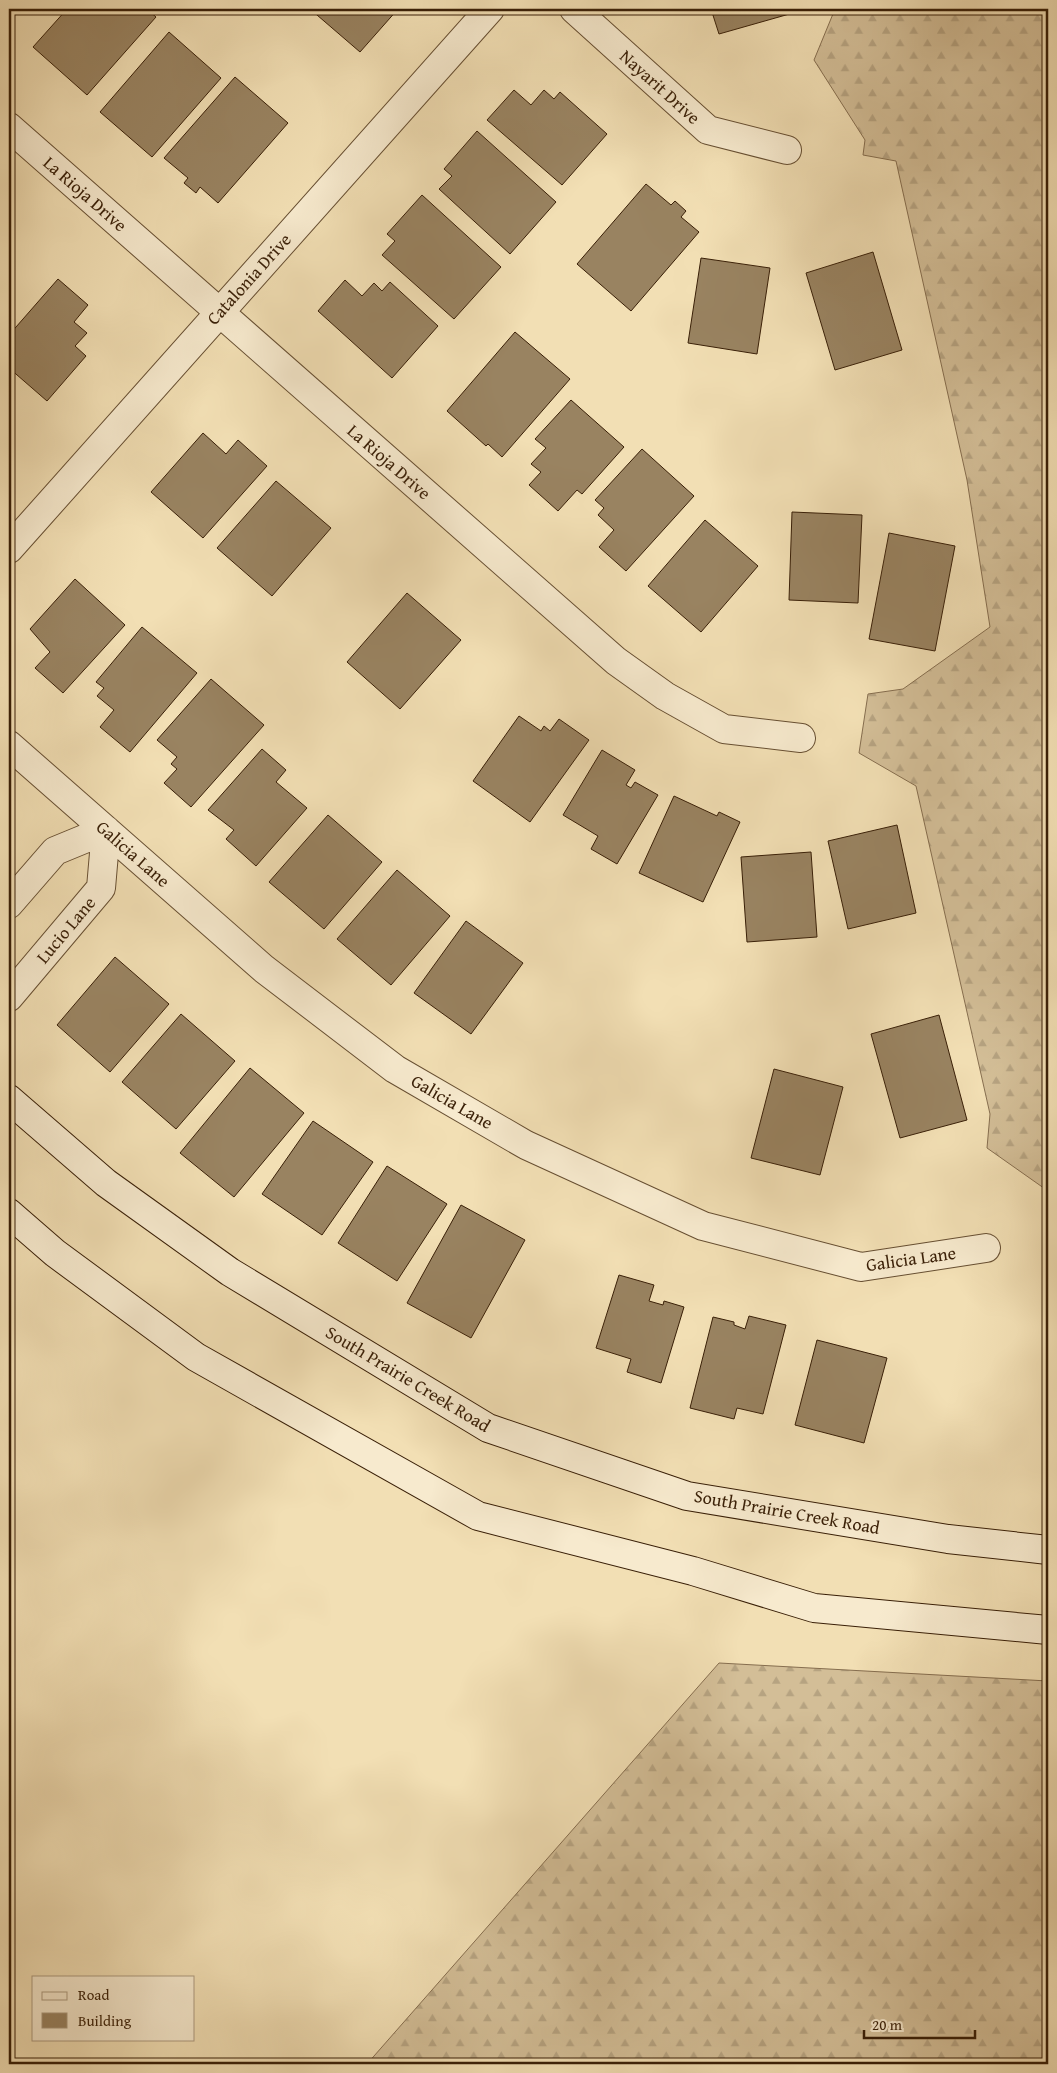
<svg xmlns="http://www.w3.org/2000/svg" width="1057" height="2073" viewBox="0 0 1057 2073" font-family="'Gentium Book Plus',serif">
<defs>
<pattern id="forest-firs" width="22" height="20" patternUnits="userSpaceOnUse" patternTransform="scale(1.25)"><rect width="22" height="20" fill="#d3be97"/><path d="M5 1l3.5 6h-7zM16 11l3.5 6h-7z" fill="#b6a381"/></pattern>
</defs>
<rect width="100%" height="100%" fill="#f2dfb4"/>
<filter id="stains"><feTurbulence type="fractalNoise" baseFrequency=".004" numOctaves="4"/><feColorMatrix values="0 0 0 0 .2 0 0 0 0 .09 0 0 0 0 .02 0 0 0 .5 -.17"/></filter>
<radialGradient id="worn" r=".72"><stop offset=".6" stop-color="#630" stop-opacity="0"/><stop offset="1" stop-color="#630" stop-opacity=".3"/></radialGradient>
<path fill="url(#forest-firs)" stroke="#866e4f" d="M835,9H1048V1191L987,1148L990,1114L916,786L859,753L868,694L903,689L990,627L967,480L896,161L863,155L865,140L814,60Z
M719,1663L1048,1681V2064H367Z"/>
<path fill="#998361" stroke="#391f07" d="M67,9H147L156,17L87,95L33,47Z
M310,9H398L360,52Z
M711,9H807L719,34Z
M169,32L221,78L152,157L100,112Z
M235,77L288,123L218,203L200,187L196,193L184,183L188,178L164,158Z
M514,90L531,105L544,90L554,99L560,92L607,134L562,185L487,120Z
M477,131L556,202L510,254L439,189L452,176L444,169Z
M646,184L671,205L675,201L686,211L681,217L699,232L631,311L577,264Z
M422,195L501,267L454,319L382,255L395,241L387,234Z
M873,252L902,350L835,370L806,273Z
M701,258L770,268L757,354L688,343Z
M58,279L88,305L74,322L87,333L75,346L86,356L47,401L9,368V335Z
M345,280L362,296L374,283L382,291L390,282L438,326L392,378L318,311Z
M515,332L570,379L502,457L488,444L486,446L447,411Z
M571,400L624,447L582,494L577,490L558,511L529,485L541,472L531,464L546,448L535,439Z
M203,433L226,454L238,440L267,466L203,538L151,492Z
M642,449L694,496L626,571L599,547L614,530L598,515L604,508L595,500Z
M276,481L331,528L272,596L217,548Z
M792,512L862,515L858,603L789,600Z
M705,520L758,566L701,632L648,586Z
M889,533L955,546L935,651L869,639Z
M75,579L125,625L63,693L35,668L50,652L30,629Z
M407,593L461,640L400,709L347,662Z
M142,627L197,673L130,752L100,727L114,710L97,696L104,688L96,682Z
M211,679L264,725L191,807L164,783L177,769L171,764L177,757L157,740Z
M519,716L541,731L544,726L550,731L559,719L589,740L530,822L473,781Z
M262,749L286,770L276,782L307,808L256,866L226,839L234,830L208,810Z
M602,750L635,770L626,785L631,788L635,782L658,795L617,864L591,849L598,836L563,815Z
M674,796L717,816L719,812L740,822L703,902L639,873Z
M328,815L382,862L324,929L269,882Z
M897,825L916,913L848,929L828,841Z
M811,852L817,937L747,942L741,857Z
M397,870L450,916L391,985L337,939Z
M466,921L523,963L471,1034L414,993Z
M115,957L169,1004L110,1072L57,1025Z
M181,1014L235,1061L176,1129L122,1082Z
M939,1015L967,1120L900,1138L871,1034Z
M250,1068L304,1113L234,1197L180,1153Z
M774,1069L843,1087L820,1175L751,1158Z
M313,1121L373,1162L322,1235L262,1194Z
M387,1166L447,1204L397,1281L338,1243Z
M461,1205L525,1240L471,1338L407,1303Z
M619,1275L654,1285L649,1301L663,1305L664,1301L684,1307L661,1383L627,1372L631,1359L596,1348Z
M749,1316L786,1325L763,1414L737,1408L734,1419L690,1408L713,1317L734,1322V1325L745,1329Z
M817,1340L887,1358L864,1443L795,1425Z"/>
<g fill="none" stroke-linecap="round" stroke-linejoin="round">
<defs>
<path id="minor" d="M574,9L708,130L787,150
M9,127L616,661L665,696L724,729L801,738
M9,549L490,9
M9,745L264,969L395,1069L526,1145L703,1226L861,1267L986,1248
M9,904L55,851L106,830L101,888L9,997"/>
<path id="secondary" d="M9,1099L106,1183L230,1272L488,1428L687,1496L948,1539L1048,1550
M9,1213L55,1253L196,1357L478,1516L693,1571L814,1608L1048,1630"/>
</defs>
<use href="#minor" stroke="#674f32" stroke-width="30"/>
<use href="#secondary" stroke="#391f07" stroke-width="30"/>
<use href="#minor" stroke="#f7eace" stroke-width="28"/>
<use href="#secondary" stroke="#f7eace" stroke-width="28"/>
</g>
<g text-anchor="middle" stroke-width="4" stroke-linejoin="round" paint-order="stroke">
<g font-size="18" fill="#391f07" stroke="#f7eace">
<text transform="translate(660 87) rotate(42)" y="6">Nayarit Drive</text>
<text transform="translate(85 194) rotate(41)" y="6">La Rioja Drive</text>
<text transform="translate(249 279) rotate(-48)" y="6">Catalonia Drive</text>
<text transform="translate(389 462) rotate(41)" y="6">La Rioja Drive</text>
<text transform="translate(133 854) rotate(41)" y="6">Galicia Lane</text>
<text transform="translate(66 930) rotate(-50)" y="6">Lucio Lane</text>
<text transform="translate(452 1102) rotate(30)" y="6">Galicia Lane</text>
<text transform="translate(911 1259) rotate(-8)" y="6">Galicia Lane</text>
<text transform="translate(408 1379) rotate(31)" y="6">South Prairie Creek Road</text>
<text transform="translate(787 1512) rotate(10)" y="6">South Prairie Creek Road</text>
</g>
</g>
<rect width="1057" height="2073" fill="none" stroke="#f2dfb4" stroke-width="30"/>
<rect x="10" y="10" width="1037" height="2053" fill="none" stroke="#391f07" stroke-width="2.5"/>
<rect x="15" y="15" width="1027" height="2043" fill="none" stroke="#391f07"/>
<rect x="32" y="1976" width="162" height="65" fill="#f7eace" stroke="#ab997e"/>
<rect x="42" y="1992" width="25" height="8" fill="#f7eace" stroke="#ab997e"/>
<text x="78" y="2000" font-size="15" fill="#391f07">Road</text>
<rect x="42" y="2013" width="25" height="15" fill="#998361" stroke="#ab997e"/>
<text x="78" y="2026" font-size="15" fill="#391f07">Building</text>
<path d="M864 2030v8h111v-8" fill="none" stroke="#391f07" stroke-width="2.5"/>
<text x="872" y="2030" font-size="15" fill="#391f07" stroke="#f7eace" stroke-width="4" paint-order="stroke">20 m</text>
<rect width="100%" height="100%" filter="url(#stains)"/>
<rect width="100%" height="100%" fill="url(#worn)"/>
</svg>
